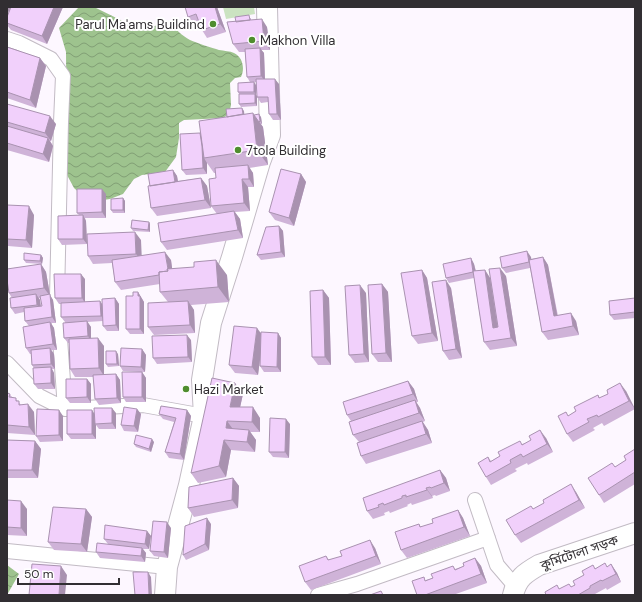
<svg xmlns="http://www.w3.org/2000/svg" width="642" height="602" viewBox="0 0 642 602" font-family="'DM Sans','Noto Sans Bengali',sans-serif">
<defs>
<pattern id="water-waves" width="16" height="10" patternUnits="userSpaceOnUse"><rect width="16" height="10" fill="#9ec38e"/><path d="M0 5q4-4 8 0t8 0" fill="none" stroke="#819f75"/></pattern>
</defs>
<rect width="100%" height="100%" fill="#fdf7ff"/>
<path fill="#cbe3c1" d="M223,7H254L255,14L226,19Z"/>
<path fill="url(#water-waves)" d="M79,7H94L141,30L168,22C175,28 182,36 190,40C197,43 212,48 219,50C224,51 230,51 234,53C243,57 245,69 241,77L235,78L230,83L231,105L229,114L223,118L184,120L179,123V138L176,157L165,172L142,175L134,179L123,194L110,199L97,201L83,196L74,188L67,175L66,52L59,28Z
M7,565L19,574L7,595Z"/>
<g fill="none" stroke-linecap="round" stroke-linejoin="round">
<defs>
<path id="street" d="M7,39L19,43L51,59L63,76L61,122L57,297L65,409
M7,363L39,396L65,409L143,405L204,416
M475,500L497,565L515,586
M7,551L167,567
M318,595L357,584L488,538"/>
<path id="secondary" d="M165,595L167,567L189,485L204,416L202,380L211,323L232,257L260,162L270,135L267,7
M513,595C517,578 525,573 539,565L635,533"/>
</defs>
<use href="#street" stroke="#c2bbc4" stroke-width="16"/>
<use href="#secondary" stroke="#c2bbc4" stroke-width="22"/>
<use href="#street" stroke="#fff" stroke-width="14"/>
<use href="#secondary" stroke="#fff" stroke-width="20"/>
</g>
<path fill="#cfb3d8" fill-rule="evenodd" d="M11,7H63L47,44L11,30L7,25V17Z
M217,7L226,32L207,38L202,30L199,23L194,25L188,17Z
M251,18V20L267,27L270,50H261L264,53L265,79L279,84L281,120H273L269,114L268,102L261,103L257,97V106L241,107L239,104V94L238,92L250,82L247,77L245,52H239L233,44L236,22ZM254,82H256L257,96L256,95Z
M7,47L40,58L46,66L36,108L7,98Z
M7,104L56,124L51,141H50L53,146L49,162L7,150Z
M244,111V114L254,115L261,117L262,124H261L263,127L268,165L249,168L253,173L254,187H248L250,211L235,212L240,219L243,238L167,250L161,242L217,214L211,206L216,178V173H214L207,163V174L186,175L182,170L200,133L227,117Z
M173,170L177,176L178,181L201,178L207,186L211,208L157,216L151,208L150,186Z
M301,174L306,182L294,226L275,220L269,212Z
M106,194V218H85L86,221L87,244L62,245L58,239L79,215L77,213Z
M123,198L125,201V213H113L111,210Z
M7,205L34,215L32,248L8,246L7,245Z
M149,222L150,224V232L133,231L131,228Z
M279,226L283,231L285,257L261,260L257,255Z
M141,240V255L171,260L172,269L227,275L229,302L191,305L194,310L195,333L154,335L148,327L168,302L160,292V284L121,290L115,282L112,263L93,264L88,256Z
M41,255L43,258L42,264L26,263L24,260Z
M531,257V259L543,257L548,265L558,316L576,321L579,335L548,340L542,332L530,268L506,273L502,268Z
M471,258L474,264L476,271L485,270L490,278L506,276L517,346L490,350L484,342L474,278L449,283L446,278Z
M41,264L46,272L50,295L53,300L56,323H51L54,328L57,350H51L54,354L55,369H52L54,373L55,389H38L34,384V368L32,365L31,354H30L26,348L29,326L25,321L24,312L15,314L11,308L12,298L9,293ZM39,298H41L42,306H41L40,300Z
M422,270L427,278L438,341L418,344L412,336Z
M85,279V302L100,301L102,304L115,298L119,304V331H107L103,326V321L87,322L91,327V338L104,346V375L116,374L120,380L121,403L99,405L95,399L94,377H75L70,369L69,343H68L64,338L65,322L61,317V304H59L55,298Z
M382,284L388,292L392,362H378L372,354Z
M451,288L462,358L449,360L443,351Z
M323,290L329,298L331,365H318L312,357Z
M138,292L144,302V334H130L126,329L133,296Z
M366,293L369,362L355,363L349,355Z
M635,298V318L614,320L610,315Z
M278,333L281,338V372H264L260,366L261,353L258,375L235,373L229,365L261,334Z
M191,340L192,362L157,364L153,358Z
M142,349L146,355L145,372H142L146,378V402H126L123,397L139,372L123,371L120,366Z
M118,354L119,366L108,367L106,364Z
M87,379L91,384V403H70L66,398Z
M408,381L414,389L418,402H416L420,408L425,421L423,422L428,430L432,443L366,464L361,456L359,442L353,435L351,421L347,415Z
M7,391L12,397L18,401L21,405L34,412L35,435L7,433Z
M626,391L635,409L604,426L602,423L593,428L595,430L573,442L567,434L568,416L576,411L598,395L600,398Z
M243,394L240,407L260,418V432H250L256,440L255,452L231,450L226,477L198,483L191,473Z
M137,409L141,414L138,432L124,431L121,425Z
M187,410L191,416L184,460L169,458L165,452L174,422L163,419L159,414Z
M116,413V429H99L96,425V439H71L67,434L94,414Z
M63,416V441L40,442L36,436Z
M290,424L289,458L273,457L269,452Z
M546,438L553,452L528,465L527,463L515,469L517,471L491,485L486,477L488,457L491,461L522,444Z
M7,440L35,441L41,449L38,478H8L7,476Z
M154,442L151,452L136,447L134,444Z
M635,449V484L604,503L599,495L615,467L626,460Z
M440,470L446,478L450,491L436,496L435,495L432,496L433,498L412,505L411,503L407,505L408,506L390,513L389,511L384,513L385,515L373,519L367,511Z
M233,478L239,486L238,508L194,517L188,508Z
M576,492L585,508L521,543L515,535L534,509Z
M7,500L27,509V536L7,535Z
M86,509L92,517L87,552L54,550L48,542Z
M458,510L463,518L470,536L407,558L401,550L419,524L421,527L433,523Z
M211,524L209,550L186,560L183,555Z
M171,528L168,558L154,556L150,551Z
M147,531L151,536L149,549H143L146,553L145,562L100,558L96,552L108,544L104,539Z
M375,548L381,564L311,590L305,582L326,556L329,560Z
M475,558L481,566L487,583L453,595H417L426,580L433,578L453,566L455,569L464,566Z
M611,564L617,573L621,582L607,590L606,588L595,594L596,595H546L560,589L571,587L575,585L596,568L607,567Z"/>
<path fill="#a992b0" d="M7,7H11L7,15Z
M54,7H63L47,44L42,36Z
M215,7H217L226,32L220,24Z
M262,19L267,27L270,50L264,41Z
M260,48L264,53L265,81L261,76Z
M40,58L46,66L36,108L30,100Z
M275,79L279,84L281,120L277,114Z
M254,82L256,85V95L254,92Z
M255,94L257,96V106L255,103Z
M242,108L244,111L245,121L243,118Z
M253,113L263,127L268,165L257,150Z
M259,114L261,117L262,124L260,121Z
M50,116L56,124L51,141L45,133Z
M201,133L204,158L207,163V174L203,168Z
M48,138L53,146L49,162L43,154Z
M248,165L253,173L254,187L249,179Z
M173,170L177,176L179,188L175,182Z
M301,174L306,182L294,226L289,218Z
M201,178L207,186L211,208L205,200Z
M242,179L248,187L250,211L244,203Z
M102,189L106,194V218L102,212Z
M123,198L125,201V213L123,210Z
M29,206L34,215L32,248L26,240Z
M234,211L240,219L243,238L238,230Z
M83,215L86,221L87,244L83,239Z
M149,222L150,224V232L148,230Z
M279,226L283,231L285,257L281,252Z
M135,232L141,240L142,262L136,254Z
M527,251L531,257L533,268L529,262Z
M165,252L171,260L174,282L169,274Z
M41,255L43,258L42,264L40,261Z
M543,257L548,265L559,325L554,316Z
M471,258L474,264L477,277L473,272Z
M216,260L227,275L229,302L218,287Z
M41,264L46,272L50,295L53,300L56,323L52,317L50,296L44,288Z
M500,268L506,276L517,346L511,338Z
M422,270L427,278L438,341L432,333Z
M485,270L490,278L499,336L493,328Z
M81,274L85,279V303L82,298Z
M446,280L451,288L462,358L456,349Z
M382,284L388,292L392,362L386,353Z
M360,285L366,293L369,362L364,354Z
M323,290L329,298L331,365L325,357Z
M138,292L144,302V334L140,329Z
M36,294L40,300L41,310L37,305Z
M115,298L119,304V331L116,325Z
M100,301L104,307L105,321L101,316Z
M188,301L194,310L195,333L190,325Z
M571,313L576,321L579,335L573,326Z
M87,321L91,327V342L88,336Z
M50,322L54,328L57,350L53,344Z
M257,328L263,336L258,375L252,367Z
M278,333L281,338V372L277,367Z
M187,335L191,340L192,362L188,357Z
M98,338L104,346V376L99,368Z
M50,348L54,354L55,369L51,364Z
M142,349L146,355L145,372L141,367Z
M116,351L118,354L119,366L117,364Z
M51,367L54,373L55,389L51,383Z
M142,372L146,378V402L142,397Z
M116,374L120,380L121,403L117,398Z
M87,379L91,384V403L87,397Z
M408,381L414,389L418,402L413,394Z
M235,383L243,394L238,417L230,407Z
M620,383L626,391L635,409L629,401Z
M415,400L420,408L425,421L419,413Z
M28,404L34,412L35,435L29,427Z
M253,407L260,418V432L252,422Z
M112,408L116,413V429L112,423Z
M137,409L141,414L138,432L134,426Z
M59,410L63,416V441L59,435Z
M92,410L96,416L95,424L96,425V439L92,434Z
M187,410L191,416L184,460L180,454Z
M286,419L290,424L289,458L285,452Z
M227,421L235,432L226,428Z
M422,421L428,430L432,443L426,434Z
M249,430L256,440L255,452L247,442Z
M540,430L546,438L553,452L547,444Z
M152,439L154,442L151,452L149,449Z
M224,440L231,450L226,477L219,466Z
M35,441L41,449L38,478L32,470Z
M440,470L446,478L450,491L444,483Z
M233,478L239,486L238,508L232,500Z
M571,484L576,492L585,508L579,500Z
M426,488L432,496L433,498L427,490Z
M21,501L27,509V536L21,528Z
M86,509L92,517L87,552L81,544Z
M458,510L463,518L470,536L464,527Z
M207,518L211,524L209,550L205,544Z
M167,522L171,528L168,558L164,552Z
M147,531L151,536L149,549L145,544Z
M370,540L375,548L381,564L376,556Z
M142,548L146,553L145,562L141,556Z
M475,558L481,566L487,583L481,574Z
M611,564L617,573L621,582L616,574Z
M61,566L67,575L65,595H59Z
M148,572L151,577L152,595H149Z"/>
<path fill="#f1d0fb" stroke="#a992b0" d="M11,7H54L42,36L7,23V17Z
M185,7H215L220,24L202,30L196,14L188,17Z
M249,15L250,20L236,22L235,17Z
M262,19L264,41L233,44L227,22Z
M7,47L40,58L30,100L7,92Z
M260,48L261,76L247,77L245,49Z
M256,79H275L277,114H269L268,97H257Z
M254,82V92H238V83Z
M239,94H255V103L239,104Z
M7,104L50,116L45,133L7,122Z
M242,108L243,114L227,117L226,109Z
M253,113L257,150L204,158L199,121Z
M259,114L260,121L259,122L254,115Z
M7,126L48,138L43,154L7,143Z
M200,133L202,146L203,168L182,170L180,134Z
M248,165L249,179H242L244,203L211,206L209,179L216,178L215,168Z
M281,169L301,174L289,218L269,212Z
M173,170L175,182L150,186L148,174Z
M201,178L205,200L151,208L148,186Z
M77,189H102V212L77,213Z
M123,198V210H111V199Z
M7,205L29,206L26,240L7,239Z
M234,211L238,230L161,242L158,223Z
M83,215V239H58V216Z
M132,220L149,222L148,230L131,228Z
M279,226L281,252L257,255L266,227Z
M135,232L136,254L88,256L87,234Z
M527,251L529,262L502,268L500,257Z
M165,252L168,269H167L168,271L159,272V275L115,282L112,260Z
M24,253L41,255L40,261L24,260Z
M543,257L554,316L571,313L573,326L542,332L529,260Z
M471,258L473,272L446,278L443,264Z
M216,260L218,287L160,292L159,272L168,271L167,269L194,267V262Z
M41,264L44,288L9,293L7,280V269Z
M500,268L511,338L484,342L473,271L485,270L493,328L498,327L489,269Z
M422,270L432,333L412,336L401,273Z
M54,274H81L82,298H55Z
M446,280L456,349L443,351L432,282Z
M382,284L386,353L372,354L368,285Z
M360,285L364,354L349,355L345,286Z
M323,290L325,357H312L310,291Z
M133,292H138V296H140V329H126V296H133Z
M36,294L37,305L11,308L10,298Z
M50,294L52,317L25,321L24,308L42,306L40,296Z
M115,298L116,325L103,326L102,299Z
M635,298V312L610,315L609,301Z
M100,301L101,316L61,317V303Z
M188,301L190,325L148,327V303Z
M87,321L88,336L64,338L63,323Z
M50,322L53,344L26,348L23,327Z
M234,326L257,328L252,367L229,365Z
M261,332L278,333L277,367L260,366Z
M187,335L188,357L153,358L152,336Z
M98,338L99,368L70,369L69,339Z
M50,348L51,364L32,365L31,350Z
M121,348L142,349L141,367L120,366Z
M106,351H116L117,364H106Z
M51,367V383L34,384L33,368Z
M122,372H142V397H123Z
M116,374L117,398L95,399L93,375Z
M212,378L235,383L230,407H253L252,422L227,421L226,428L249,430L247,442L224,440L219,466L191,473Z
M66,379H87V397L66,398Z
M408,381L413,394L347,415L343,402Z
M620,383L629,401L598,417L597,415L587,419L589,422L567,434L558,416L566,412L568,416L576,411L574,407L598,395L599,398L608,394L607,390Z
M7,393L10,394L9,397L16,398V401H19V405L28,404L29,427L7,425Z
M415,400L419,413L353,435L349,422Z
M161,406L187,410L180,454L165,452L176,418L159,414Z
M124,407L137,409L134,426L121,425Z
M94,408H112V423L95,424Z
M37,409L59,410V435L36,436Z
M67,410H92V434H67Z
M270,418L286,419L285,452H269Z
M422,421L426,434L361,456L357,443Z
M540,430L547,444L523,457L521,454L510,460L511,463L486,477L478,463L488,457L490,462L500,456L498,452L520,441L522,445L531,440L529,436Z
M136,435L152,439L149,449L134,444Z
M7,440L35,441L32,470H7Z
M635,449V472L599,495L588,478L612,463L615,467L626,460L624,456Z
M440,470L444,483L431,488L430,487L426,488L427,490L406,497V495L402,496V498L384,505L383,503L378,505L379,507L367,511L363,498Z
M233,478L232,500L188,508L189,487Z
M571,484L579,500L515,535L506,520L531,506L533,509L544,503L543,500Z
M7,500L21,501V528L7,527Z
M53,507L86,509L81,544L48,542Z
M458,510L464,527L401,550L395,532L419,524L420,527L433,523L432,519Z
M207,518L205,544L183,555L185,526Z
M153,521L167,522L164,552L150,551Z
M105,525L147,531L145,544L104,539Z
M370,540L376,556L305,582L299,566L326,556L328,560L342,556L340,551Z
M97,543L142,548L141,556L96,552Z
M475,558L481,574L425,595H417L412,581L424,577L425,581L433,578L431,574L453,566L455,570L464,566L463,563Z
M605,563L607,567L611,564L616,574L602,581L601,580L590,586V588L578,595H546L545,592L557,585L559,589L569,584L571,587L575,585L573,581L584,575L582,571L593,565L595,569Z
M32,564L61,566L59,595H29Z
M133,572H148L149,595H135Z
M381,591L383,595H370Z"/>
<g fill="#4f8d2e" stroke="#fff" stroke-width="1.5">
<circle cx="213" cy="24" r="4"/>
<circle cx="252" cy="40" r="4"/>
<circle cx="238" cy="150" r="4"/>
<circle cx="186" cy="389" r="4"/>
</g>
<g text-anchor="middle" stroke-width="4" stroke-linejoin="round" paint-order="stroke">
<g font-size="13" fill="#312e32" stroke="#fff" text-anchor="start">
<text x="205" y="29" text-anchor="end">Parul Ma'ams Buildind</text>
<text x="260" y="45">Makhon Villa</text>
<text x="246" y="155">7tola Building</text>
<text x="194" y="394">Hazi Market</text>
</g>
<g font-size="13" fill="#312e32" stroke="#fff">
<text transform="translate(579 552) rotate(-19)" y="5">কুর্মিটোলা সড়ক</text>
</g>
</g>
<rect width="642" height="602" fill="none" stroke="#312e32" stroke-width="16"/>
<path d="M18 578v6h101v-6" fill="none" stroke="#312e32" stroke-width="2"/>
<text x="24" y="578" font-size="12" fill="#312e32" stroke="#ffffff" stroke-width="3" paint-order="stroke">50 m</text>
</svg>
